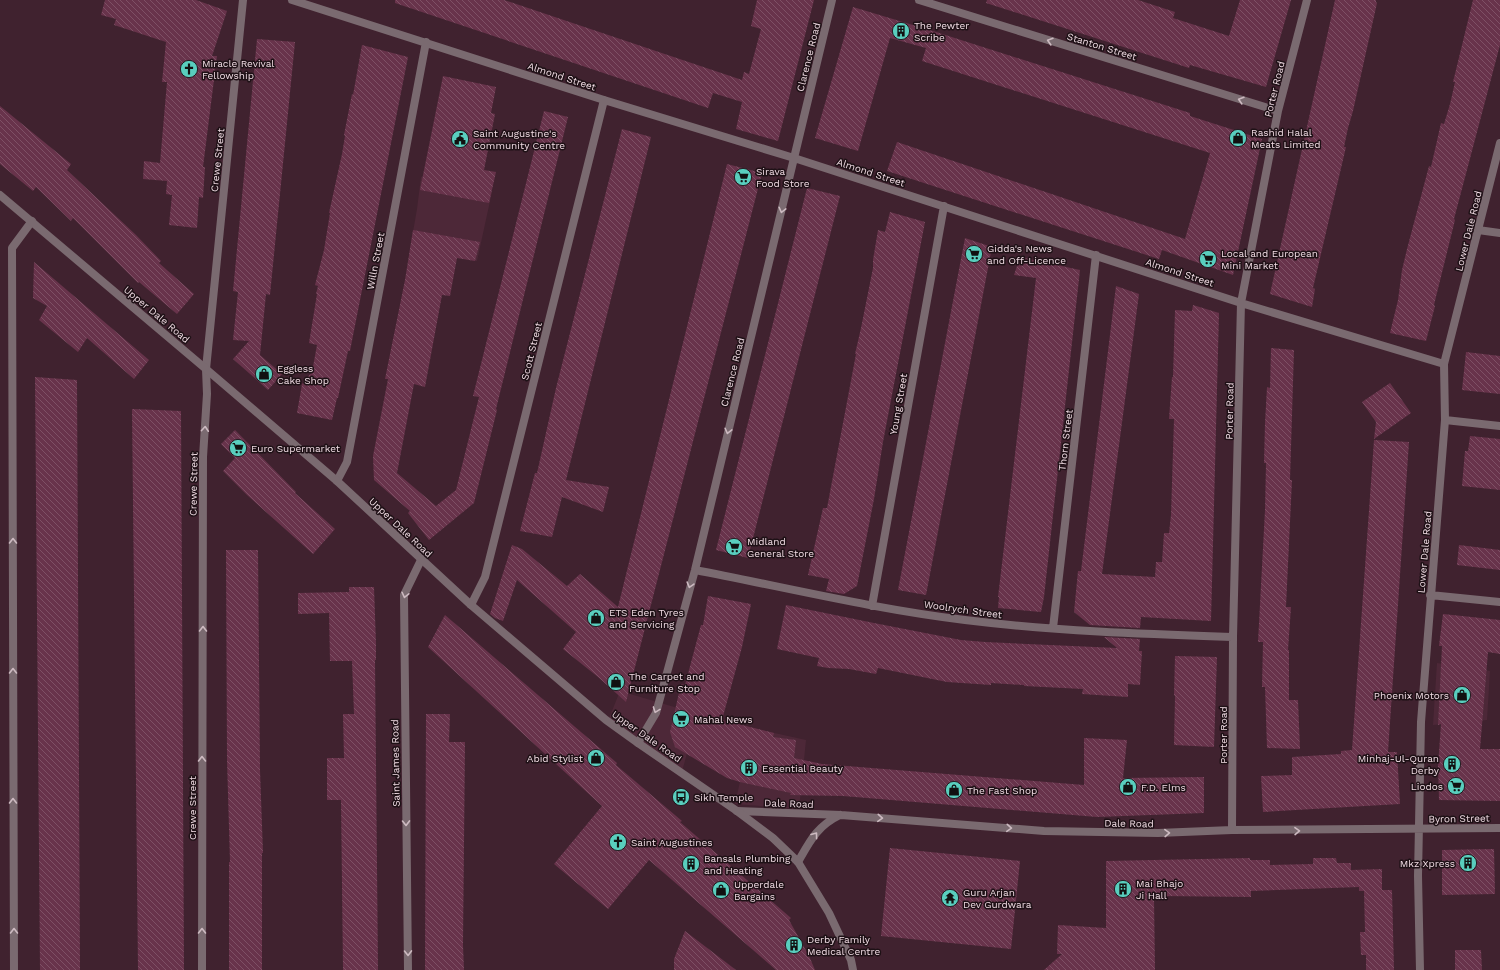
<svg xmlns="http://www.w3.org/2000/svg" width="1500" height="970" viewBox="0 0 1500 970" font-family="'Work Sans',sans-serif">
<defs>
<pattern id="building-back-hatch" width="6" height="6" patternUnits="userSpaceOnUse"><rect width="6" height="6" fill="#68334b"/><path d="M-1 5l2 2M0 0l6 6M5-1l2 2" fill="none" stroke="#7e5065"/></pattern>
</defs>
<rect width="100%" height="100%" fill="#40222f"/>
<path fill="#4d2838" d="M421,177L492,192L477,261L410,249L417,209Z
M1437,663L1490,671L1487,720L1433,725Z
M620,691L698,714L681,775L608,721Z
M752,728L806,740L799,809L735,804Z"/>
<path fill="url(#building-back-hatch)" d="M105,0H196L227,11L212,56H217L203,167H205L203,198L199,197L197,228L169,225L172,195L166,194L167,181L143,179L144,161L160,163L167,82H162L166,42L114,25L116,19L101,15Z
M395,0H504L742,80L744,72L749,74L761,29L751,26L757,0H814L778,141L736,129L742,102L713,93L708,108L395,3Z
M987,0H1138L1175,12L1173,18L1229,36L1240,0H1291L1266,87L1190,65L1189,68L986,3Z
M1335,0H1376V2L1377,3L1353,111L1348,128L1344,147H1346L1313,288L1315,289L1312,307L1270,294Z
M1473,0H1500V45L1454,219L1455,220L1434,305L1435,306L1426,341L1390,333L1398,300L1402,270L1407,249L1429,166L1431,167L1441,123L1444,124L1450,104L1455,82H1453Z
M853,7L936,32L1190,113V116L1262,139L1233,275L1162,250L1159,259L887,171L897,142L1185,239L1210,153L922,61L926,48L890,38L858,151L815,138Z
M257,39L295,42L270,295L266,294L260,355L282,374L268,390L233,359L249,341L233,340L238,292L233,291Z
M362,45L408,57L350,351H348L338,398H337L332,420L297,413L302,384L312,372L317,345L309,343L317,294H316L318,286L315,285L324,250L330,213H329L342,154L345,136L344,135L352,94L353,95Z
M443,76L496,87L491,113L495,114L484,170L496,172L489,203L420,190Z
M0,106L71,164L67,170L136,235L161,261L159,263L194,294L177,314L139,282L138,283L73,218L71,221L36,187L33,191L0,164Z
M544,111L568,117L496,409L497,410L474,503L429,540L408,513L410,511L374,480L373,456L388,379H385L405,280L413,230L480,242L475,261L457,258L450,296L442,295L425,387L414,384L397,473L436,506L456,490L479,397L473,396Z
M622,129L651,137L566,480L609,487L603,512L562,497L552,537L520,531L535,473H537L556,388Z
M727,164L762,173L626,702L598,677L563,649L576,632L517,580L503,621L495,618L490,614L512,545L522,549L567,586L580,574L618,607Z
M807,188L840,196L748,558L716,550Z
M890,212L925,222L883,442L874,499L857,586L844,594L826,591L829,579L808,575L823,508H827L830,492L856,354H855L861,328L873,268V260L878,230L885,232Z
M965,238L992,247L926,595L898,590Z
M1020,257L1080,270L1044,597L1041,612L998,608L999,597H998L1036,278L1014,275Z
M34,262L149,360L134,379L87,338L78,352L39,320L47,306L33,298Z
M1116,286L1139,294L1102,574L1155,577L1156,562H1162L1164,533H1169L1171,515L1174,419H1169L1172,377H1173L1175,310L1192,311L1193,305L1219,313L1211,621L1141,617L1140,628L1090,625L1074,612L1078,571H1081Z
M1271,348L1294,350L1290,480H1292L1286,607H1291L1288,650H1289V700H1298L1300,749L1267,748L1265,687H1262L1263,642H1258L1265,510L1266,463H1264L1265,423L1267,387L1270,388Z
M1466,352L1500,356V394L1462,390Z
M35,377L77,380L80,970H40Z
M1390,383L1411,413L1374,439L1376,422L1362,402Z
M132,409L181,411L184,970H138Z
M235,430L296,492L295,493L335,529L313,554L247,495L223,471L235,458L221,444Z
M1470,436L1500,439V490L1462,486L1465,451H1468Z
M1374,440L1409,442L1388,752H1397L1400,804L1263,812L1261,776L1292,775V757L1341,754V751L1352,750Z
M1459,545L1500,550V570L1457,565Z
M226,550H258L260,770L263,853H262V970H229V862H230L227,760Z
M349,587H374L376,644V660H375L378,970H343L341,800H327V758H344L343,714H354L352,661H330L329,613L298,614V593L349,592Z
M708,596L751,604L742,647L722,720L774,733L773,737L796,740L794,758L822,764L1084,785V738L1127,740L1123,778L1204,777V813L1097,817L843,796L790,795L791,793L740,782L727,778L675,747L670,732L681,684L685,685L701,625H703Z
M786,605L874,623L961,640L985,642L1117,648L1104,637L1140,639L1139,651H1142L1140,685L1128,684V697L1082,694L1083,689L1024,686V685L991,683V685L977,684L947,682L878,668L876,674L849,669L828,668L817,666L819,658L777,649Z
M1443,614L1500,620V654L1488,652L1480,749H1500V801L1439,800L1438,766L1441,724L1438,725L1442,646H1439Z
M445,615L617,763L616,765L682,821L680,822L791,918L789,920L809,956L815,970H776L649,860L608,909L554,864L602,806L428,647Z
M1175,656L1217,657L1214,747L1174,745L1175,696L1174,695Z
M426,714H450L449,742H465L463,945L464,970H425Z
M890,848L1020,861L1011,949L881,936Z
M1494,849L1495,894L1442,895V850Z
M1250,858V860H1270V865L1313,864V858H1336L1337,863H1351V870L1382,869V890H1392L1394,970H1366V955H1361L1360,932H1365L1364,891H1359V887L1251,891V897L1161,896V898H1154L1155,970H1044L1062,954H1057L1058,925L1106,928V861Z
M685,931L736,970H674V959Z
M1455,950H1481L1482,970H1455Z"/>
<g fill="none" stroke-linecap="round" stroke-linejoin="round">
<path stroke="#7a6a70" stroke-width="8" d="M292,0L604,100L794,158L1241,303L1444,364
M919,0L1278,111
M1478,230L1500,233
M1445,420L1500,426
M337,481L347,462L426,42
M695,570C784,587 874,609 965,620C1054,631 1144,634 1233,637
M1430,595L1500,602
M471,605L485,577L604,100
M872,606L944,206
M1053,628L1096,255
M638,743L656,713L695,570L832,0
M737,811L841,815L1044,831L1158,833L1232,830L1500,828
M1232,830L1233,637L1241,303L1278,111L1307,0
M798,862C810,841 817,826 840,815
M14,970L12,248L32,221
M202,970L203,457L207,394L206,369L243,0
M408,970L404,595L421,560
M1420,970L1418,876L1421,722L1445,420L1444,364L1500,143"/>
<path stroke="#7a6a70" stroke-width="8" d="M0,195L206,369L337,481L471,605L606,720L638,743L737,811L773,838L798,862L829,913L851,960L853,970"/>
</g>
<defs><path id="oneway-chevron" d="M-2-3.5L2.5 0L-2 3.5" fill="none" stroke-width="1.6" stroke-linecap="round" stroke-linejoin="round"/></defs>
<g stroke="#cdbac1">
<use href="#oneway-chevron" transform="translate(1050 41) rotate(-163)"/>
<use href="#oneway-chevron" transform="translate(1241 100) rotate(-163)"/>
<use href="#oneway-chevron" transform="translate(782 210) rotate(104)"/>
<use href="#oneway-chevron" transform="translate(205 429) rotate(-86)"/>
<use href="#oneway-chevron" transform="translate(728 431) rotate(104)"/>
<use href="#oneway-chevron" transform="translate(13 541) rotate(-90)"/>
<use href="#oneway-chevron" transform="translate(690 585) rotate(106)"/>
<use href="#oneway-chevron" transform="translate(405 595) rotate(103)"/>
<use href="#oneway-chevron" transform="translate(203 629) rotate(-90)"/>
<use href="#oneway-chevron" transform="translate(13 671) rotate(-90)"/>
<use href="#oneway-chevron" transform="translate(656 710) rotate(110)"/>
<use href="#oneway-chevron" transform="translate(202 759) rotate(-90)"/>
<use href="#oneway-chevron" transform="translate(13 801) rotate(-90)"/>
<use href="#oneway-chevron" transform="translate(880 818) rotate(4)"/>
<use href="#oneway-chevron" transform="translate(406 823) rotate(89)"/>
<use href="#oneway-chevron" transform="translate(1009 828) rotate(4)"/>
<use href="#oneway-chevron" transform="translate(1297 831) rotate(-1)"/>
<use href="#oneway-chevron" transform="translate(1167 833) rotate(-2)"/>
<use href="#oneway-chevron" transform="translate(815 835) rotate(-53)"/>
<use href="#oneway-chevron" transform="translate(14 931) rotate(-90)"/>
<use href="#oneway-chevron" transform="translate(202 931) rotate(-90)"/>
<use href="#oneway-chevron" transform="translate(408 953) rotate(89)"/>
</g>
<defs>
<symbol id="building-disc" viewBox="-11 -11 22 22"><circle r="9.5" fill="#59cebe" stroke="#1e1116"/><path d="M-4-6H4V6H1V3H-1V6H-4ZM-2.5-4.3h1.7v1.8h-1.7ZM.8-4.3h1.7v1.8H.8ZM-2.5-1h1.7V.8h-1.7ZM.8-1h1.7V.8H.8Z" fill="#111"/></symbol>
<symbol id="church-disc" viewBox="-11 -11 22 22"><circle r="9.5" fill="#59cebe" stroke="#1e1116"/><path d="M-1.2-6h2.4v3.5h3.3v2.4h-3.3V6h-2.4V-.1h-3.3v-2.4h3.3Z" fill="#111"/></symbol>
<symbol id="shop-disc" viewBox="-11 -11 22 22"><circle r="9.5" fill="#59cebe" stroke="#1e1116"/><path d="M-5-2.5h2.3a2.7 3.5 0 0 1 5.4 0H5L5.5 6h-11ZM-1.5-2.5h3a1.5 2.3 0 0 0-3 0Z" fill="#111"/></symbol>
<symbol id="civic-disc" viewBox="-11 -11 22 22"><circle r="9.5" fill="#59cebe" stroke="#1e1116"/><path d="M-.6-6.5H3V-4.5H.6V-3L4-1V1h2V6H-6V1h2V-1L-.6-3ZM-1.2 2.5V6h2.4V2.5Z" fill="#111"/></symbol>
<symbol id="supermarket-disc" viewBox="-11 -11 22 22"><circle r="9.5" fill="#59cebe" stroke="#1e1116"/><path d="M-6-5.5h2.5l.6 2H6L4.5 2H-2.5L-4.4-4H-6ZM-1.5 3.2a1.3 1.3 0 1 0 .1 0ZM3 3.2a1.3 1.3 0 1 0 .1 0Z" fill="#111"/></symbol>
<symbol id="bus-disc" viewBox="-11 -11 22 22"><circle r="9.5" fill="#59cebe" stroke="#1e1116"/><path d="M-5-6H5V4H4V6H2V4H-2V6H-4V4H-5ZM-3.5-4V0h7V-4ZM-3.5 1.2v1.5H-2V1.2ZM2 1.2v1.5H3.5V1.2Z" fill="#111"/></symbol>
<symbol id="temple-disc" viewBox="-11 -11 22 22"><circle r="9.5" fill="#59cebe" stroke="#1e1116"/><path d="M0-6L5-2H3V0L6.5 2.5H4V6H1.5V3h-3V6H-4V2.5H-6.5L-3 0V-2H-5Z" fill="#111"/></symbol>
</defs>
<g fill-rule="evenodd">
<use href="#building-disc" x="891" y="21" width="20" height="20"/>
<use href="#church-disc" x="179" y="59" width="20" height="20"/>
<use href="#shop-disc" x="1228" y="128" width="20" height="20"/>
<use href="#civic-disc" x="450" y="129" width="20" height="20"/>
<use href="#supermarket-disc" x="733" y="167" width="20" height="20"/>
<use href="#supermarket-disc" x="964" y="244" width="20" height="20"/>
<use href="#supermarket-disc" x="1198" y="249" width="20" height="20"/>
<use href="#shop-disc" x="254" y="364" width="20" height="20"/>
<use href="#supermarket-disc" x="228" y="438" width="20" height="20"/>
<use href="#supermarket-disc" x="724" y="537" width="20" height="20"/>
<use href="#shop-disc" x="586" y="608" width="20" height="20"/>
<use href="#shop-disc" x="606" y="672" width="20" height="20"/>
<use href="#shop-disc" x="1452" y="685" width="20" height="20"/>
<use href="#supermarket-disc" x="671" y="709" width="20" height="20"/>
<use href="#shop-disc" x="586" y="748" width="20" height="20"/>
<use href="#building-disc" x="1442" y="754" width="20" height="20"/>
<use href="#building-disc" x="739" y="758" width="20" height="20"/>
<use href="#supermarket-disc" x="1446" y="776" width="20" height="20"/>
<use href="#shop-disc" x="1118" y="777" width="20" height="20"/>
<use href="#shop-disc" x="944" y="780" width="20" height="20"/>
<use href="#bus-disc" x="671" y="787" width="20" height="20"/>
<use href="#church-disc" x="608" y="832" width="20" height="20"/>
<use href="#building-disc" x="1458" y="853" width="20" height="20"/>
<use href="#building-disc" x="681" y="854" width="20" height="20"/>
<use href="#building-disc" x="1113" y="879" width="20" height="20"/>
<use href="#shop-disc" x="711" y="880" width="20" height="20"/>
<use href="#temple-disc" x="940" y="888" width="20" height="20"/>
<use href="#building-disc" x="784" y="935" width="20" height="20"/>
</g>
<g text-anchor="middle" stroke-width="3" stroke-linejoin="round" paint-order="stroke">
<g font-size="10" fill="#f1dce4" stroke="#1e1116" text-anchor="start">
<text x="914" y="29">The Pewter<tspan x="914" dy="12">Scribe</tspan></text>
<text x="202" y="67">Miracle Revival<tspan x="202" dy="12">Fellowship</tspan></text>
<text x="1251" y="136">Rashid Halal<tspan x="1251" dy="12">Meats Limited</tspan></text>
<text x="473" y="137">Saint Augustine's<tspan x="473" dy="12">Community Centre</tspan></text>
<text x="756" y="175">Sirava<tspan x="756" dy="12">Food Store</tspan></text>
<text x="987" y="252">Gidda's News<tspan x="987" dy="12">and Off-Licence</tspan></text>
<text x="1221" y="257">Local and European<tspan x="1221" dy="12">Mini Market</tspan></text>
<text x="277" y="372">Eggless<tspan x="277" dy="12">Cake Shop</tspan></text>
<text x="251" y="452">Euro Supermarket</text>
<text x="747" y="545">Midland<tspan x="747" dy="12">General Store</tspan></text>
<text x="609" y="616">ETS Eden Tyres<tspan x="609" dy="12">and Servicing</tspan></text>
<text x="629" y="680">The Carpet and<tspan x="629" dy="12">Furniture Stop</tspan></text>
<text x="1449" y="699" text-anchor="end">Phoenix Motors</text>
<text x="694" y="723">Mahal News</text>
<text x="583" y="762" text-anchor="end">Abid Stylist</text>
<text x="1439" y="762" text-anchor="end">Minhaj-Ul-Quran<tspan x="1439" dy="12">Derby</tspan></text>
<text x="762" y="772">Essential Beauty</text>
<text x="1443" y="790" text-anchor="end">Liodos</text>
<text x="1141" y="791">F.D. Elms</text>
<text x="967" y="794">The Fast Shop</text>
<text x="694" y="801">Sikh Temple</text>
<text x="631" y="846">Saint Augustines</text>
<text x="704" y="862">Bansals Plumbing<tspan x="704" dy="12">and Heating</tspan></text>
<text x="1455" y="867" text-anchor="end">Mkz Xpress</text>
<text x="1136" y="887">Mai Bhajo<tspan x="1136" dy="12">Ji Hall</tspan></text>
<text x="734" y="888">Upperdale<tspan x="734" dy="12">Bargains</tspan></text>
<text x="963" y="896">Guru Arjan<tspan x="963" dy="12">Dev Gurdwara</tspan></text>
<text x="807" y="943">Derby Family<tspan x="807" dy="12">Medical Centre</tspan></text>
</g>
<g font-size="10" fill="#f1dce4" stroke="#1e1116">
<text transform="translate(1102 46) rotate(17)" y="4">Stanton Street</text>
<text transform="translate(808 57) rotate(-76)" y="4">Clarence Road</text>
<text transform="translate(562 76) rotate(18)" y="4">Almond Street</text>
<text transform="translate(1274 89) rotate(-76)" y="4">Porter Road</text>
<text transform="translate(217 160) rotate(-84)" y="4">Crewe Street</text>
<text transform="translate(871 172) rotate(18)" y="4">Almond Street</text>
<text transform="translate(1468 231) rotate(-76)" y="4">Lower Dale Road</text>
<text transform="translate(375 261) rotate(-79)" y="4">Willn Street</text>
<text transform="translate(1180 272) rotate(18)" y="4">Almond Street</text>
<text transform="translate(157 314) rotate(40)" y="4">Upper Dale Road</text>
<text transform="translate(531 351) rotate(-76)" y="4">Scott Street</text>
<text transform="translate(732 372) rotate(-76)" y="4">Clarence Road</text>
<text transform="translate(898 404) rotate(-80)" y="4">Young Street</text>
<text transform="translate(1229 411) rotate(-89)" y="4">Porter Road</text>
<text transform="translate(1065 440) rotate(-83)" y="4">Thorn Street</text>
<text transform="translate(193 484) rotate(-89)" y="4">Crewe Street</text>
<text transform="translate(401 527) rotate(43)" y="4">Upper Dale Road</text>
<text transform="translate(1424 552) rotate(-85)" y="4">Lower Dale Road</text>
<text transform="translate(963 609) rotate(8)" y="4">Woolrych Street</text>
<text transform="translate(1223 735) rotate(-90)" y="4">Porter Road</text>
<text transform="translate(647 736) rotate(35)" y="4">Upper Dale Road</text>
<text transform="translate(395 763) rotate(-91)" y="4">Saint James Road</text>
<text transform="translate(789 803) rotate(2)" y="4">Dale Road</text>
<text transform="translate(192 808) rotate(-90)" y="4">Crewe Street</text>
<text transform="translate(1459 818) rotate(-1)" y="4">Byron Street</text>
<text transform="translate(1129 823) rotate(1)" y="4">Dale Road</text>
</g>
</g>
</svg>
